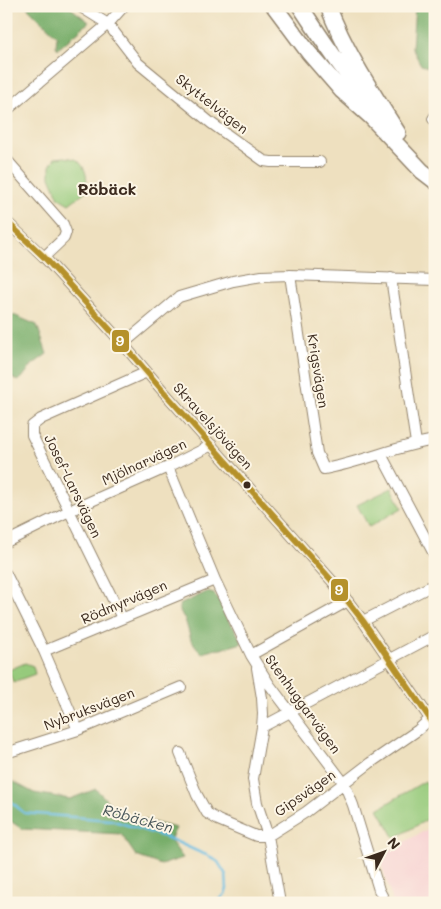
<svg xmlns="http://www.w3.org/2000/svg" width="441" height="909" viewBox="0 0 441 909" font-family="Mali,sans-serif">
<rect width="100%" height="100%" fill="#fcf5e5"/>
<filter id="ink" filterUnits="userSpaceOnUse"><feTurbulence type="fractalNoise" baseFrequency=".02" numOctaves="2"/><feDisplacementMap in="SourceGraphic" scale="10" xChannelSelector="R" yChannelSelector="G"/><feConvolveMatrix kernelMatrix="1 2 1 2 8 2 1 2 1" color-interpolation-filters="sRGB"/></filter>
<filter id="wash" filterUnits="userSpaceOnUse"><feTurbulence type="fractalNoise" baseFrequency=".0096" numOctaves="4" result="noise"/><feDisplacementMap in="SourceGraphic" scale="20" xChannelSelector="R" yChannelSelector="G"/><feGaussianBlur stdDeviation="1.12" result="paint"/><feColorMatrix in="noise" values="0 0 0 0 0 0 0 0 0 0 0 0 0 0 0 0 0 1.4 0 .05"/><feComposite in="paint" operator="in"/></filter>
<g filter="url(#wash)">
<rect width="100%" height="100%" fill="#eee0bf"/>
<path fill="#f7cfd1" d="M435,825V903H393L379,856Z"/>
<path fill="#96ca7b" stroke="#687a4c" d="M65,157C68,158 74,158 77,160C87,168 88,180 86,191L69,204L59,198L50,177V166L55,158Z
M392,488L402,508L369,527L357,505Z
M25,663L33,666L35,674L13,682L9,670Z
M425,781L435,798V815L395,838L378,809Z"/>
<path fill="#78ae6b" stroke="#5a6c44" d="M26,6H68L89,22L58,49L56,46L57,36Z
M415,6H435V64L428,67L421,65L412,48Z
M6,313L11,314L37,325L47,354L32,365L22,378L17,381L8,374L6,375Z
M207,592L214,594L222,603L225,616L235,629L242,643L221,649L209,650L202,654L191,640L185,619L180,612L179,605Z
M6,761L10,780L34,793L70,799L96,789L120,814L176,828L170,840L183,858L161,865L136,856L121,834L22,829L6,818Z"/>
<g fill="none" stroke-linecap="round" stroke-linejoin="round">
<path stroke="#65bbe2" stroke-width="2.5" d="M6,797L24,813L111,820L168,838L199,852L209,856L218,862L226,875L227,889L225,894L217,903"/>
</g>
</g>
<g filter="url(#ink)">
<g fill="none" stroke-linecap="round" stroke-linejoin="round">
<defs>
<path id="minor" d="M79,6L108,24L138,63L211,123L264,161L271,162H320
M6,111L108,24L124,6
M433,119L435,116
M6,159L63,224L66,232L64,238L44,257
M6,221L44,257L123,344L163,391L333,582L363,621L435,726
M290,275L317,453L324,469C362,462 397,446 435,440
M391,278L416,443
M123,344L179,297L233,281L262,276L290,275L435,280
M381,454L435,556
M168,467L215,580L251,655L269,684L344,783L353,805L379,890L386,903
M6,542L69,511L168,467L212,445
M6,574L44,651L78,730
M122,618L32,435V426L41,419L147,372
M363,621L435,584
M44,651L215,580
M251,655L348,601
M257,668L262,698L263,714L262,727L253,779L257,803L268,836L280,903
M262,727L435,635
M6,753L78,730L181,687
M180,753L197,795L207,813L218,820L256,836H268L306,812L370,763L418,730L430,719"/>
<path id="highway" d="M274,6L309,53L342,91L371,117L422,171L435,181
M300,6C325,44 350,82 381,114
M328,6C345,51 372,92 398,133"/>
</defs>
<use href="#minor" stroke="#94856e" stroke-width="12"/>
<use href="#highway" stroke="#94856e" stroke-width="18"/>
<use href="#minor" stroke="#fff" stroke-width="10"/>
<use href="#highway" stroke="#fff" stroke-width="15"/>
<defs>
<path id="bus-1" d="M6,221L44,257L123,344L163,391L333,582L363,621L435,726"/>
</defs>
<use href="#bus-1" stroke="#fcf5e5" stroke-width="10"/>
<use href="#bus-1" stroke="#b5912b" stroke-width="6"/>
</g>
</g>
<circle fill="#3b2a1e" stroke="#fcf5e5" stroke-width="2" cx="247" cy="485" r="4.5"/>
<g text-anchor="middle" stroke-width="4" stroke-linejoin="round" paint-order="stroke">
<g font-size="14" fill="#3b2a1e" stroke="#fcf5e5">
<text transform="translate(212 104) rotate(38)" y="5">Skyttelvägen</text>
<text transform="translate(318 371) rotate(81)" y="5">Krigsvägen</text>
<text transform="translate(213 426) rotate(48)" y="5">Skravelsjövägen</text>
<text transform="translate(144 462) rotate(-25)" y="5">Mjölnarvägen</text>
<text transform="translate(73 486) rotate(64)" y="5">Josef-Larsvägen</text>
<text transform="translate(124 602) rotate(-23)" y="5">Rödmyrvägen</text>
<text transform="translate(303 704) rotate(54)" y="5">Stenhuggarvägen</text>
<text transform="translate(89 709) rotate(-21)" y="5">Nybruksvägen</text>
<text transform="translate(305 793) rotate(-35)" y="5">Gipsvägen</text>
</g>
<g font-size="15" font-style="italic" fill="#485659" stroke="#fcf5e5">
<text transform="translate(138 819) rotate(15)" y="5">Röbäcken</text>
</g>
<g font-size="16" font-weight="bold" fill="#3b2a1e" stroke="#fcf5e5">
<text x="107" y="195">Röbäck</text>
</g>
</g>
<g stroke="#fcf5e5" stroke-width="2">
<rect x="111" y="329" width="19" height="24" rx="5" fill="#b5912b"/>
<rect x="330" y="578" width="19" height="24" rx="5" fill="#b5912b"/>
</g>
<g font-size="14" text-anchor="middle" font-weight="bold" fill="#fff">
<text x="120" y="346">9</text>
<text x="339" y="595">9</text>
</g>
<rect width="441" height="909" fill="none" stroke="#fcf5e5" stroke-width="25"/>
<g transform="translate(384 852) rotate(49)" stroke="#fcf5e5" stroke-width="4" paint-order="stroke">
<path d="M0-4L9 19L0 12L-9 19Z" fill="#3b2a1e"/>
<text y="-8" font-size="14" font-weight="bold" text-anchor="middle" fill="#3b2a1e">N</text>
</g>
</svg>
